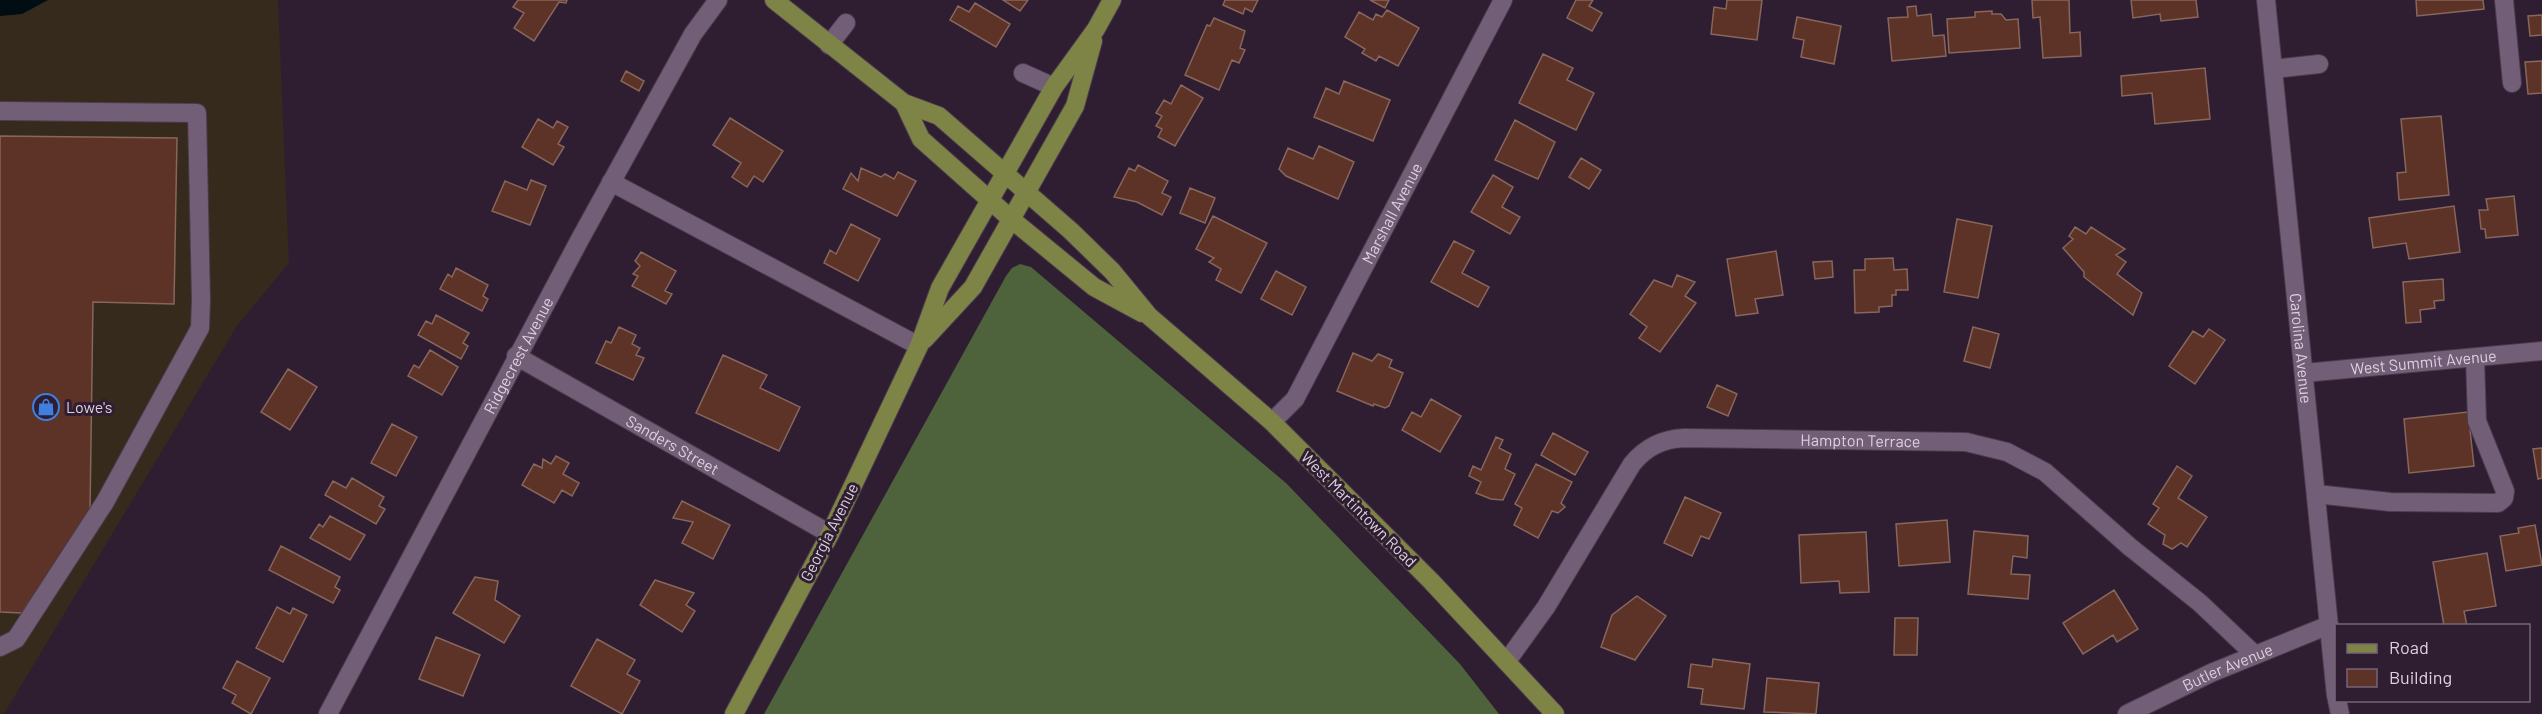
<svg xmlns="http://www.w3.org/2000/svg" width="2542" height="714" viewBox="0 0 2542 714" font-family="Barlow,sans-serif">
<rect width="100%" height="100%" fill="#2f1d32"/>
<path fill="#352a1b" d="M0,0H278L289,263L237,326L4,714H0Z"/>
<path fill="#4e623c" d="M1020,264L1031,267L1286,483L1460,664L1499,714H764L1006,276L1012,268Z"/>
<path fill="#000d12" d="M0,0H48L22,14L0,16Z"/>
<path fill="#5d3328" stroke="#87665c" stroke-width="1.5" d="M518,0H567L566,3L559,2L534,41L514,28L524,13L513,7Z
M1003,0H1028L1020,11Z
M1225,0H1258L1252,12L1245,8L1243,14L1223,5Z
M1370,0H1389L1385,8Z
M1576,0H1593L1589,6L1602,13L1592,31L1567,18Z
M1727,0H1762L1757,40L1711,34L1714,7L1726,9Z
M2032,0H2069L2070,33L2080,32L2081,56L2043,58L2040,17L2033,18Z
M2131,0H2196L2198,17L2161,21L2160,14L2133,18Z
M2416,0H2483L2484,9L2417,16Z
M975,3L1010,24L996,47L950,20L958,6L969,12Z
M1916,6L1917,16L1931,14L1933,36L1944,35L1946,56L1892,61L1888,18L1908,17L1907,7Z
M1387,10L1419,28L1398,66L1379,56L1376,61L1362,53L1365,49L1345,37L1359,12L1373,20L1376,14L1382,17Z
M1992,11V14H2001L2006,20L2018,19L2020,48L1949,53L1947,19L1975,17V12Z
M2542,15V35L2530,36L2528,16Z
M1797,17L1841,26L1834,64L1801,57L1804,40L1793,38Z
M1214,18L1245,31L1240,48L1245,50L1239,63L1232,60L1219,90L1185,75L1207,25L1210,26Z
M1543,54L1573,68L1567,80L1594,93L1576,130L1519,103Z
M2542,61V93L2528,94L2525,62Z
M2205,68L2210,119L2155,124L2152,93L2122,96L2121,76Z
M626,71L644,81L639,91L621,81Z
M1344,81L1390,100L1373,141L1314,117L1326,88L1339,94Z
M1181,85L1203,98L1175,146L1158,137L1162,129L1156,126L1162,116L1156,113L1164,100L1171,104Z
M2441,116L2449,195L2399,200L2397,173L2406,172L2401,119Z
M730,118L783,151L763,182L754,176L747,187L732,177L741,163L713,145Z
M538,119L553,128L557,121L568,127L558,144L564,147L553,165L522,147Z
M1515,120L1555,142L1538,179L1495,160Z
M0,136L177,138L174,304L93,302L90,511L22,613L0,612Z
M1319,146L1354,162L1338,199L1286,176L1279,169L1288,148L1313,159Z
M1581,158L1601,170L1589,189L1569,177Z
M1138,165L1168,181L1162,193L1171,197L1162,215L1137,202L1114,197L1129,168L1135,171Z
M861,168L881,177L885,174L894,179L898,172L916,181L897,216L843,189L851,173L858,181Z
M1493,175L1513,187L1502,207L1520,217L1510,234L1471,212Z
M531,180L546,186L530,225L492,211L505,181L527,190Z
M1190,188L1215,198L1205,223L1180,213Z
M2514,196L2518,235L2486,238L2485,229H2481L2479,210H2488L2486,199Z
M2454,206L2460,252L2409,259L2406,243L2373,248L2369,218Z
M1213,216L1267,243L1241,293L1216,280L1221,269L1209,262L1214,258L1196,249Z
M1957,219L1992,226L1978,298L1944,292Z
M851,224L880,239L858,281L824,263L830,250L836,254Z
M2075,227L2086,234L2091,227L2125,249L2116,255L2126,262L2117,274L2142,293L2133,315L2084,277V272L2063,248L2073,239L2069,236Z
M1454,241L1474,251L1462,273L1489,287L1478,307L1431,282Z
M1776,251L1783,295L1755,299L1758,313L1736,316L1727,259Z
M641,252L676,271L665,291L672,294L666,304L632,286L638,276L633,274L640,266L635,261Z
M1893,258L1894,270L1907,269L1908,290H1896V295H1892V306L1879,307V312L1855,313L1854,270H1865V259Z
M1832,261L1833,277L1815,279L1813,262Z
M456,268L488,285L483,296L488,299L482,311L440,289L448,274L452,277Z
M1276,271L1306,287L1292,315L1261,299Z
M1677,275L1695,282L1685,296L1696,303L1660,352L1639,338L1647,327L1630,314L1654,280L1672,287Z
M2443,279L2444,300L2434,301L2435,308L2420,310L2421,322L2406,323L2403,282Z
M436,315L469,333L463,343L468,346L461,359L418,335L426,321L432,324Z
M619,327L636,335L632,344L640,348L636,355L644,358L633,380L596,363L606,341L611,343Z
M1973,327L1999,334L1990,368L1964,361Z
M2209,329L2225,340L2195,384L2169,366L2193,331L2203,337Z
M430,350L458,367L442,395L408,376L414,365L419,368Z
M1353,353L1372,361L1378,354L1392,360L1389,367L1403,373L1389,406L1385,408L1374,404L1373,406L1337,391Z
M723,355L767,375L760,388L800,407L779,451L696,413Z
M288,369L317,387L290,430L261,412Z
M1717,385L1737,394L1728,416L1707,407Z
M1431,399L1461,416L1440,452L1402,430L1412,412L1421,417Z
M2468,412L2474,466L2409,473L2404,419Z
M392,424L417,437L396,476L371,463Z
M1553,433L1588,452L1575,475L1541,455Z
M1496,437L1503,440L1499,448L1511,454L1505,469L1515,474L1503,500L1491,499L1476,493L1481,482L1469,476L1473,466L1481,470Z
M2542,448V478L2538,479L2533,449Z
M556,456L569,463L563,474L579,483L572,496L562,490L554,503L522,485L534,464L542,468L543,459L551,464Z
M1536,464L1572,482L1561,503L1565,507L1558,513L1552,511L1538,538L1514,525L1522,508L1515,504Z
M2177,466L2192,476L2178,498L2207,517L2187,547L2181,543L2172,549L2163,544L2165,535L2148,524L2159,508L2153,504Z
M352,478L384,497L379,506L385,509L376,524L325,495L333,481L346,488Z
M1685,497L1721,513L1709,539L1701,536L1692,556L1664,543Z
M682,501L730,525L713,559L682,543L693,522L673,518Z
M330,516L365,535L350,560L310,538L319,524L323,527Z
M1947,520L1950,562L1899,566L1896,524Z
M2535,525L2542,565L2506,571L2500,536L2519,533L2518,528Z
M1974,531L2028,536L2027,558L2013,556L2011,574L2030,575L2028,599L1968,594Z
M1866,532L1869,592L1840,593L1839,581L1801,583L1799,535Z
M281,546L340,577L335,587L340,590L333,603L269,570Z
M2487,553L2496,606L2464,611L2467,626H2444L2433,562Z
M475,577L498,581L495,600L520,616L504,643L453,613Z
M655,580L694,593L686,605L695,611L682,632L640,605Z
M2114,590L2138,629L2117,642L2113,635L2083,654L2063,623Z
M1637,596L1666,616L1635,660L1601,647L1612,615Z
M277,607L290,614L293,608L307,615L283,662L256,648Z
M1895,618H1918L1917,655H1894Z
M436,637L480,655L463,696L419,679Z
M597,639L635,660L627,674L640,681L622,714L571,686Z
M1713,659L1750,664L1744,709L1701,704L1703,689L1688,687L1691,664L1712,667Z
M237,661L270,678L251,714L232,703L236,695L223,688Z
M1767,678L1819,683L1816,714L1764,712Z"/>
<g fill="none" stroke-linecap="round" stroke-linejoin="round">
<defs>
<g id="minor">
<path id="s1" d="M2266,0L2336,696"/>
<path d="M2504,0L2512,83"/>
<path d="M829,45L846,23"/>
<path d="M2273,69L2319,64"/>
<path d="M1023,73L1054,87"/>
<path d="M0,111L197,113L201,300L200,328L105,502L16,639L0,647"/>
<path d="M611,182L919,346"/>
<path id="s2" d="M516,356L830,534"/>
<path id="s3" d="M2304,373L2542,351"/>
<path id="s4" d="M1272,422L1295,399L1503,0"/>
<path d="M2316,494L2390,502L2498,503L2504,498L2505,491L2477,421L2475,358"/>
<path id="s5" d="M1507,661L1546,607L1632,464C1646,447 1662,439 1684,438L1966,442L2007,452L2045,472L2130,547L2200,603L2255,655"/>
<path d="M2337,700L2340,714"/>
<path id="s6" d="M328,714L579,241L693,34L718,0"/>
<path id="s7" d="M2127,714L2211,673L2329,625"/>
</g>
<path id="major" d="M774,0L904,103L939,116L1071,231L1112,271L1149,316L1272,422L1431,581L1555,714
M904,103L921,139L1011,219L1094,287L1142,313
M924,340L973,287L1075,106L1093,41
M734,714L830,534L919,346L940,288L1054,87L1096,29L1112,0"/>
</defs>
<use href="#minor" stroke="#4a3c4d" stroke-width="20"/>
<use href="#major" stroke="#4a3c4d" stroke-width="20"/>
<use href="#minor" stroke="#735e77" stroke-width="18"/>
<use href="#major" stroke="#7e8446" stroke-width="18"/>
</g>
<defs>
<symbol id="shop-ring" viewBox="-11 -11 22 22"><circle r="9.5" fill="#2f1d32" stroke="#3f7fe0" stroke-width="1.5"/><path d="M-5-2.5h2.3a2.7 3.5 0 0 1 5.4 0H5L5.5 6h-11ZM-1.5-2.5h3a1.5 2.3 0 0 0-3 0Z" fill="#3f7fe0"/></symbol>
</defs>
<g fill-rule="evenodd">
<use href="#shop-ring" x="31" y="392" width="30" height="30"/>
</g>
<g text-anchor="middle" stroke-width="6" stroke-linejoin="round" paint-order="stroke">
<g font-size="16" fill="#ddd1df" stroke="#2f1d32">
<text dy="6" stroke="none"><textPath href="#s4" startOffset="242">Marshall Avenue</textPath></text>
<text dy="6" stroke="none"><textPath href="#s1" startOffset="350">Carolina Avenue</textPath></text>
<text dy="6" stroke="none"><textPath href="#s6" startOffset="406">Ridgecrest Avenue</textPath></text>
<text dy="6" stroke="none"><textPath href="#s3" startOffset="120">West Summit Avenue</textPath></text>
<text dy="6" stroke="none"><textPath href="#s5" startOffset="470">Hampton Terrace</textPath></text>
<text dy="6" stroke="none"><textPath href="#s2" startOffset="180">Sanders Street</textPath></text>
<text transform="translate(1359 509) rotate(45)" y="6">West Martintown Road</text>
<text transform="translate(829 532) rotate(-63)" y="6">Georgia Avenue</text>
<text dy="6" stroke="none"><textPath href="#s7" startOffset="111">Butler Avenue</textPath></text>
</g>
<g font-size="16" fill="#ddd1df" stroke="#2f1d32" text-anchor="start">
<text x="66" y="413">Lowe's</text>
</g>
</g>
<rect x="2335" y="624" width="195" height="78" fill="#2f1d32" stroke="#756577" stroke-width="1.5"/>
<rect x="2347" y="644" width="30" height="9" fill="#7e8446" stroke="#756577" stroke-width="1.5"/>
<text x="2389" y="654" font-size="18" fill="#ddd1df">Road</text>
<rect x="2347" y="669" width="30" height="18" fill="#5d3328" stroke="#756577" stroke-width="1.5"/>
<text x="2389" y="684" font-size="18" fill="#ddd1df">Building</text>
</svg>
